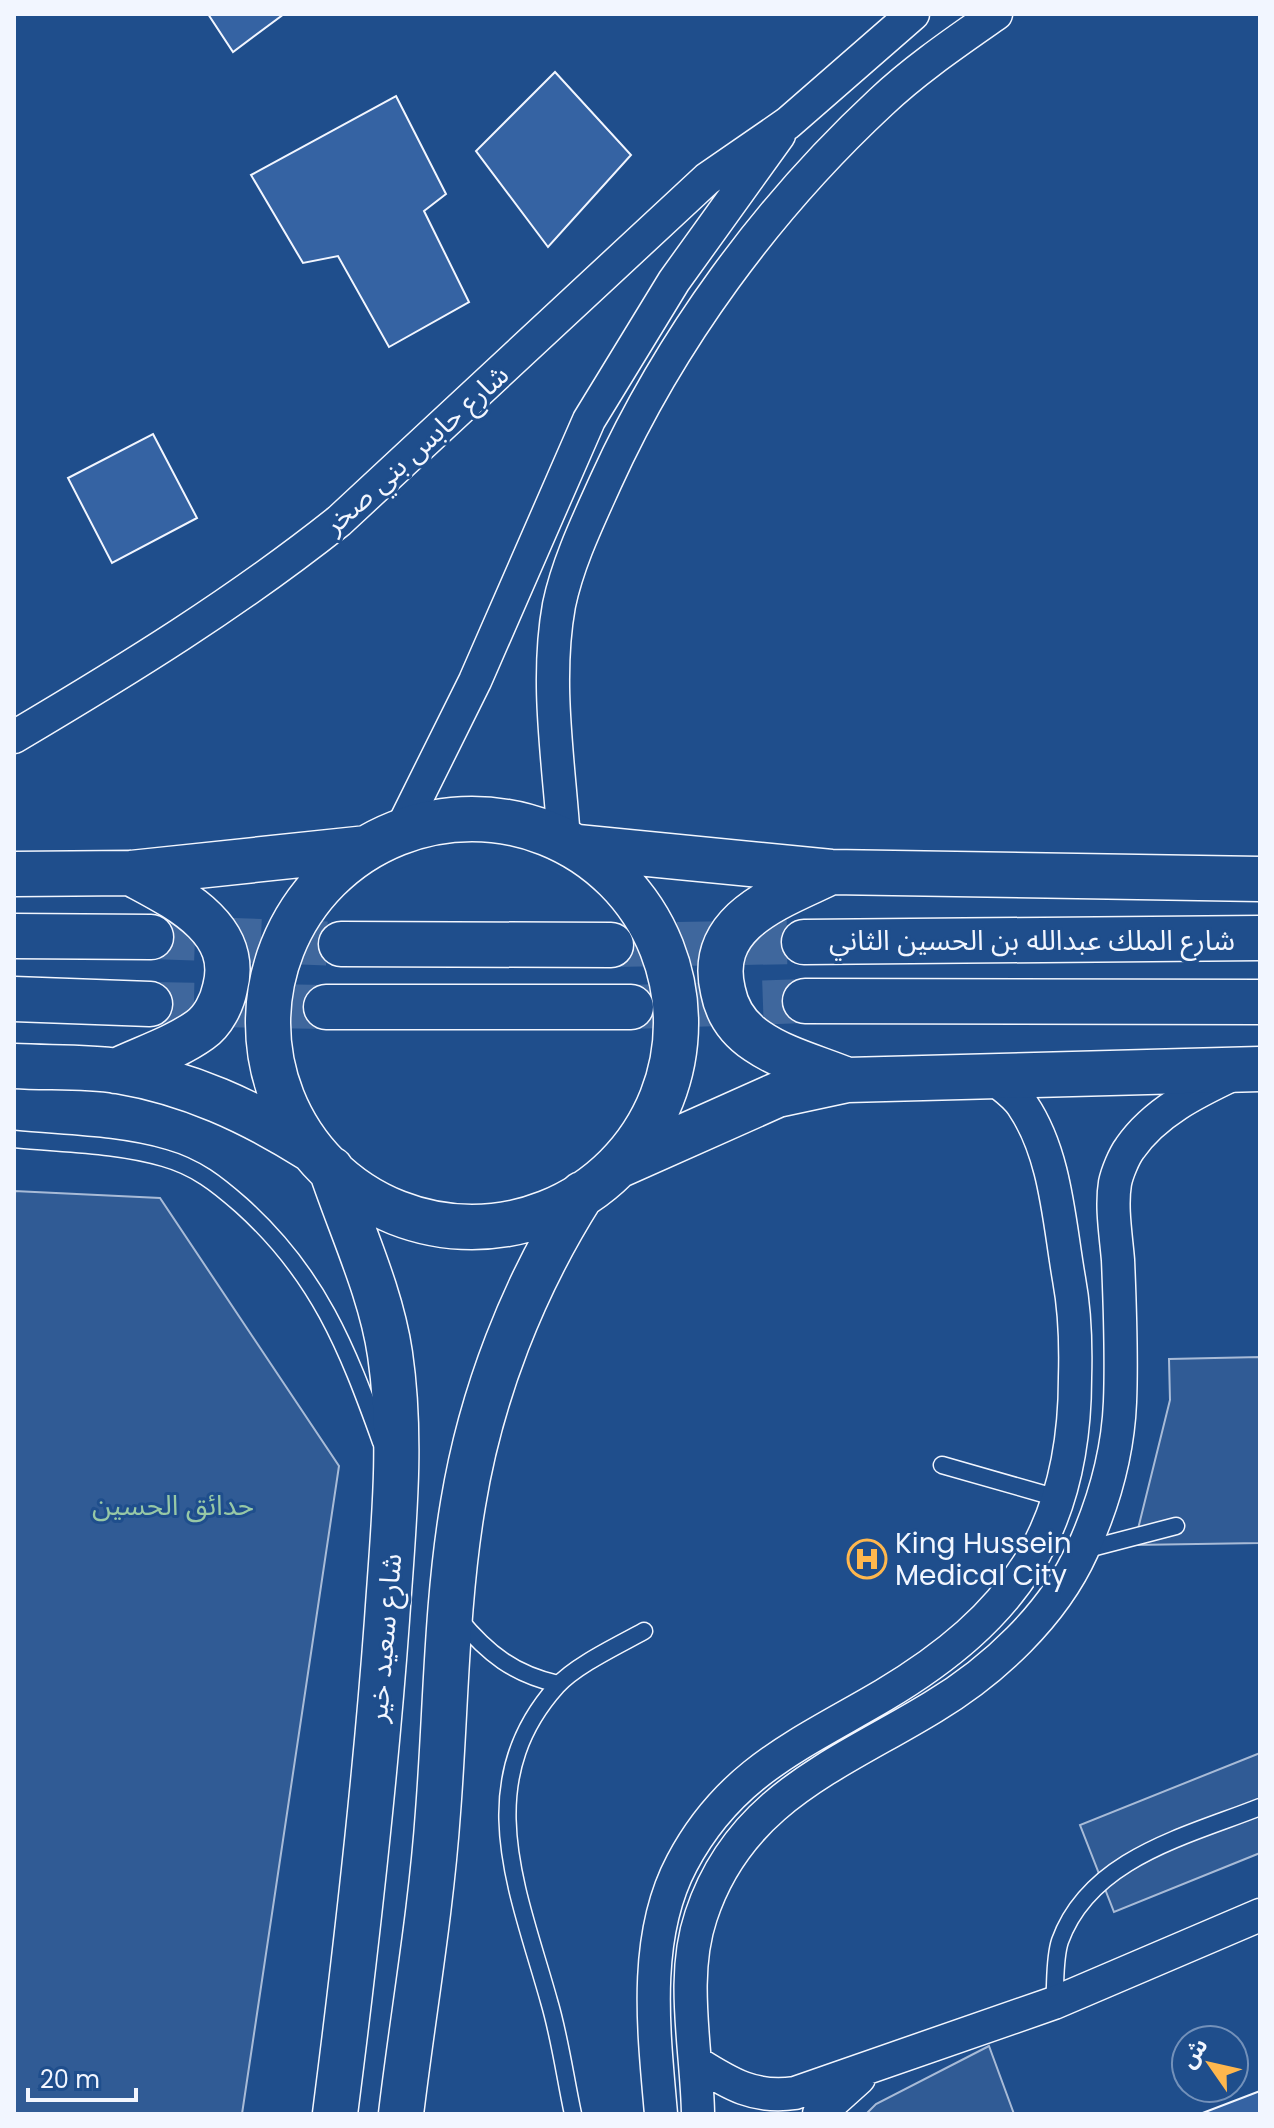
<svg xmlns="http://www.w3.org/2000/svg" width="1274" height="2128" viewBox="0 0 1274 2128" font-family="Poppins,'Noto Sans Arabic',sans-serif">
<rect width="100%" height="100%" fill="#1f4e8c"/>
<path fill="#305b95" stroke="#a8bbd7" stroke-width="2" d="M14,1191L160,1198L339,1466L242,2114H14Z
M1260,1357V1543L1134,1545L1170,1400L1169,1359Z
M1260,1753V1853L1114,1912L1080,1825Z
M989,2046L1014,2114H866L876,2104Z"/>
<path fill="#3563a3" stroke="#f2f6ff" stroke-width="2" d="M208,14H284L233,52Z
M555,72L631,155L548,247L476,151Z
M396,96L446,194L424,211L469,302L389,347L338,256L303,263L251,175Z
M153,434L197,518L112,563L68,478Z
M1260,2091V2114H1200Z"/>
<g fill="none" stroke-linecap="round" stroke-linejoin="round">
<path stroke="#3f679d" stroke-width="44" stroke-dasharray="44 22" stroke-linecap="butt" d="M151,937L341,944
M611,945L804,942
M150,1004L326,1007
M631,1007L805,1001"/>
<defs>
<path id="lane" d="M14,1139C64,1144 116,1144 164,1158C196,1167 217,1184 241,1205C318,1274 347,1347 381,1442
M942,1465L1061,1499
M1084,1550L1176,1526
M459,1619C488,1654 514,1674 558,1684
M1054,2003C1056,1984 1054,1959 1060,1941C1090,1858 1187,1836 1260,1807
M573,2114C565,2077 560,2038 549,2001C519,1893 469,1784 557,1686C576,1665 619,1645 644,1631"/>
<path id="street" d="M14,737C127,670 236,603 339,521L707,179L788,123L913,14
M400,832L475,681L589,420L674,281L779,135
M564,840C559,763 545,682 559,605C568,562 588,521 606,481C670,340 767,208 881,102C916,69 956,42 996,14
M697,2063C730,2084 755,2099 795,2093L1054,2003L1260,1915
M661,2114C654,2033 642,1938 682,1863C730,1772 801,1744 884,1695C1013,1618 1075,1531 1075,1378C1076,1345 1075,1311 1069,1279C1059,1222 1056,1155 1023,1106C1016,1094 1001,1085 991,1076
M698,2114C697,2050 680,1978 701,1916C739,1799 838,1765 933,1707C993,1671 1053,1615 1082,1551C1103,1505 1118,1452 1120,1402C1122,1354 1120,1308 1118,1260C1116,1236 1111,1207 1115,1183C1117,1173 1124,1156 1130,1148C1155,1112 1196,1092 1234,1074
M819,2114L859,2078"/>
<path id="secondary" d="M268 1023a204 204 0 1 1 408 0a204 204 0 1 1-408 0Z
M577,847L831,872L1260,879
M831,872C780,897 706,920 723,991C727,1012 739,1029 757,1041C783,1059 818,1068 847,1080
M14,874L131,873L367,848
M14,1066C48,1068 85,1066 118,1071C189,1083 250,1111 310,1149
M116,1071C143,1058 175,1048 200,1030C213,1021 222,1003 225,988C241,927 175,897 131,873
M620,1165L777,1095L847,1080L1260,1069
M331,1169C351,1229 381,1292 390,1354C403,1442 393,1531 387,1620C375,1785 356,1950 335,2114
M401,2114C413,2014 431,1913 438,1812C446,1710 446,1605 463,1504C481,1394 523,1287 582,1194"/>
<path id="highway" d="M14,936L151,937
M804,942L1260,938
M341,944L611,945
M14,999L150,1004
M805,1001L1260,1002
M326,1007H631"/>
</defs>
<use href="#lane" stroke="#f2f6ff" stroke-width="19"/>
<use href="#street" stroke="#f2f6ff" stroke-width="35"/>
<use href="#secondary" stroke="#f2f6ff" stroke-width="47"/>
<use href="#highway" stroke="#f2f6ff" stroke-width="47"/>
<use href="#lane" stroke="#1f4e8c" stroke-width="16"/>
<use href="#street" stroke="#1f4e8c" stroke-width="32"/>
<use href="#secondary" stroke="#1f4e8c" stroke-width="44"/>
<use href="#highway" stroke="#1f4e8c" stroke-width="44"/>
</g>
<defs>
<symbol id="hospital-ring" viewBox="-11 -11 22 22"><circle r="9.5" fill="#1f4e8c" stroke="#ffb74d" stroke-width="1.5"/><path d="M-5-5h3v3.5h4V-5h3V5h-3V1.5h-4V5h-3Z" fill="#ffb74d"/></symbol>
</defs>
<g fill-rule="evenodd">
<use href="#hospital-ring" x="845" y="1537" width="44" height="44"/>
</g>
<g text-anchor="middle" stroke-width="6" stroke-linejoin="round" paint-order="stroke">
<g font-size="28" fill="#f2f6ff" stroke="#1f4e8c">
<text transform="translate(416 449) rotate(-42)" y="10">شارع حابس بني صخر</text>
<text x="1032" y="950">شارع الملك عبدالله بن الحسين الثاني</text>
<text transform="translate(384 1638) rotate(-85)" y="10">شارع سعيد خير</text>
</g>
<g font-size="28" fill="#97c8a6" stroke="#1f4e8c">
<text x="173" y="1515">حدائق الحسين</text>
</g>
<g font-size="28" fill="#f2f6ff" stroke="#1f4e8c" text-anchor="start">
<text x="895" y="1553">King Hussein<tspan x="895" dy="32">Medical City</tspan></text>
</g>
</g>
<rect width="1274" height="2128" fill="none" stroke="#f2f6ff" stroke-width="32"/>
<g transform="translate(1210 2064) rotate(304)"><circle r="38" fill="#1f4e8c" stroke="#7391ba" stroke-width="2"/>
<path d="M0-6L14 30L0 20L-14 30Z" fill="#ffb74d"/>
<text y="-12" font-size="22" font-weight="bold" text-anchor="middle" fill="#f2f6ff">ش</text>
</g>
<path d="M28 2088v12h108v-12" fill="none" stroke="#f2f6ff" stroke-width="4"/>
<text x="40" y="2088" font-size="24" fill="#f2f6ff" stroke="#1f4e8c" stroke-width="6" paint-order="stroke">20 m</text>
</svg>
